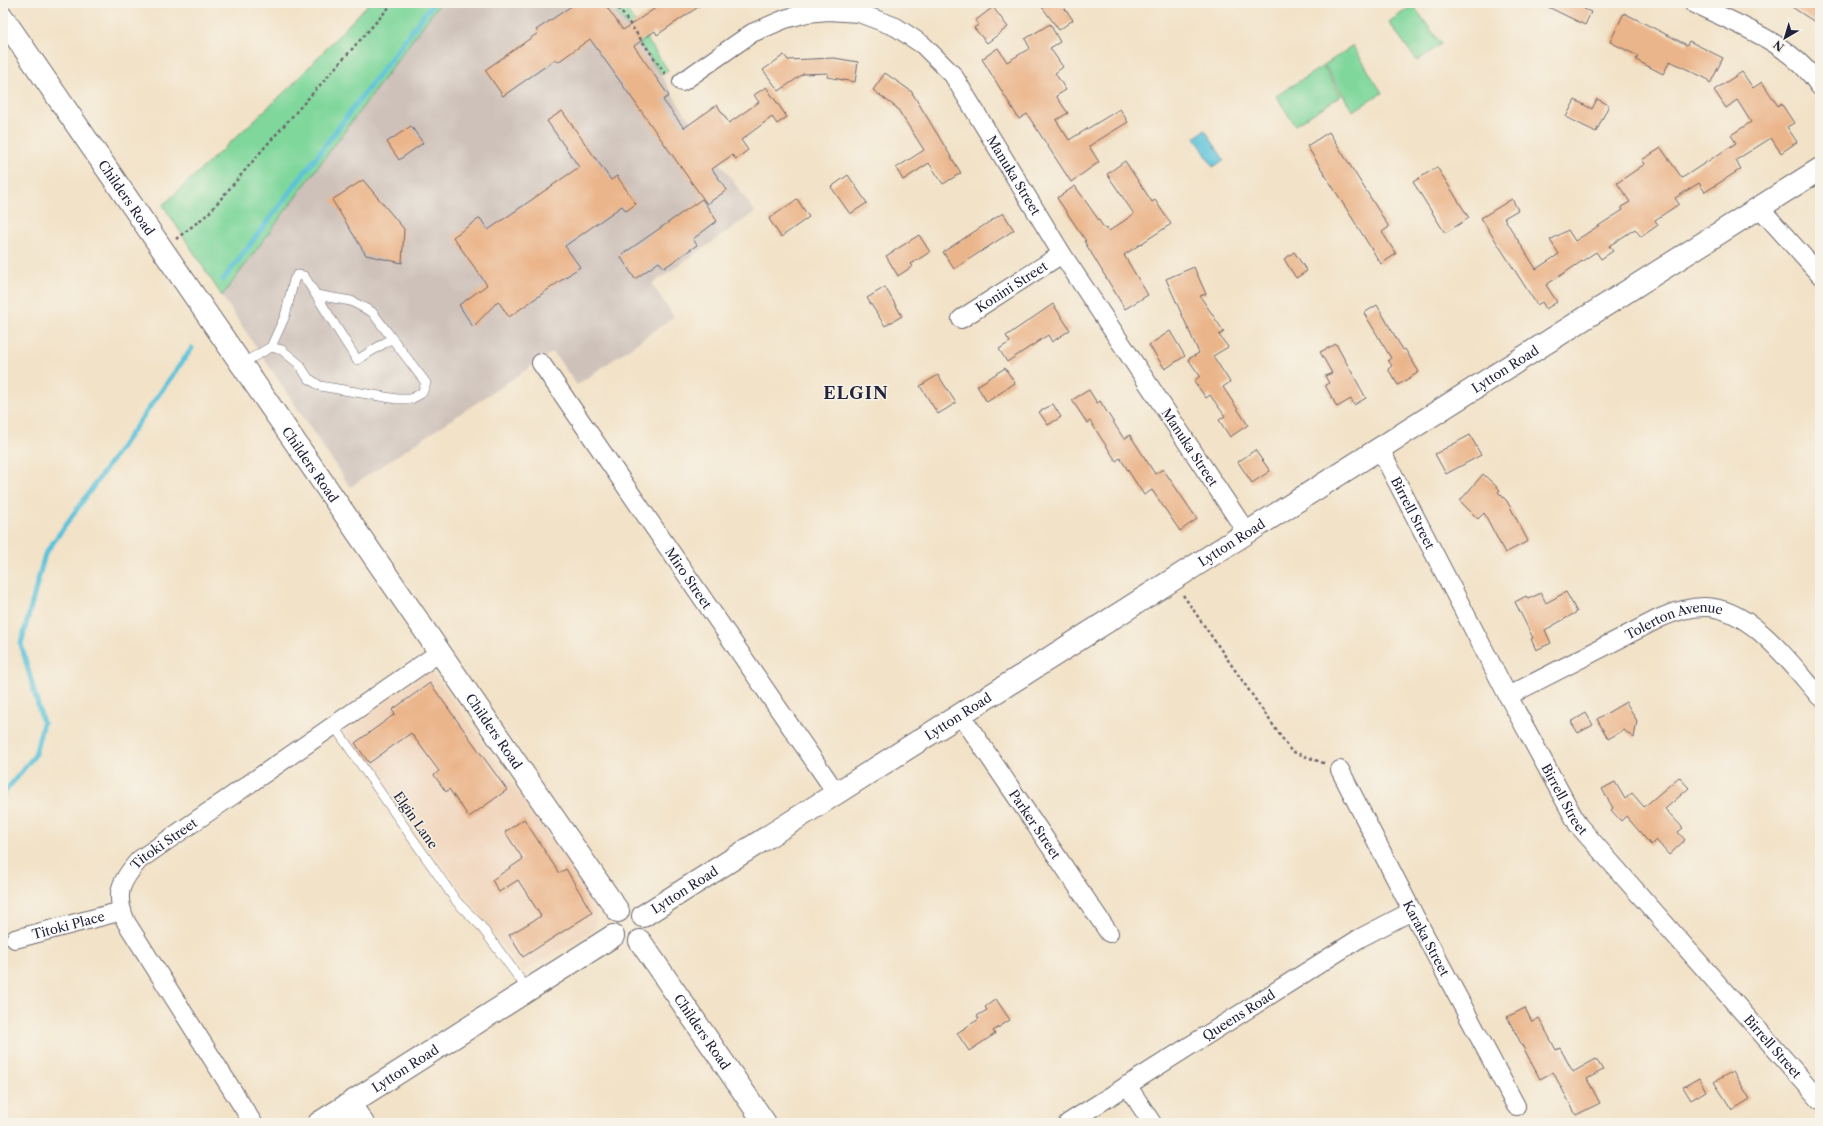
<svg xmlns="http://www.w3.org/2000/svg" width="1823" height="1126" viewBox="0 0 1823 1126" font-family="'Libre Caslon Text',serif">
<rect width="100%" height="100%" fill="#f7f3e8"/>
<filter id="ink" filterUnits="userSpaceOnUse"><feTurbulence type="fractalNoise" baseFrequency=".025" numOctaves="2"/><feDisplacementMap in="SourceGraphic" scale="8" xChannelSelector="R" yChannelSelector="G"/><feConvolveMatrix kernelMatrix="1 2 1 2 8 2 1 2 1" color-interpolation-filters="sRGB"/></filter>
<filter id="wash" filterUnits="userSpaceOnUse"><feTurbulence type="fractalNoise" baseFrequency=".012" numOctaves="4" result="noise"/><feDisplacementMap in="SourceGraphic" scale="16" xChannelSelector="R" yChannelSelector="G"/><feGaussianBlur stdDeviation="0.9" result="paint"/><feColorMatrix in="noise" values="0 0 0 0 0 0 0 0 0 0 0 0 0 0 0 0 0 1.4 0 .05"/><feComposite in="paint" operator="in"/></filter>
<g filter="url(#wash)">
<rect width="100%" height="100%" fill="#f2e2c7"/>
<path fill="#f1d5bd" d="M430,669L598,904L594,930L522,972L343,731Z"/>
<path fill="#cec1ba" d="M440,3H610L661,75L679,105L755,212L652,284L674,317L577,385L553,352L350,487L222,296Z"/>
<path fill="#7fd79b" stroke="#507c6b" d="M369,3H440L222,296L163,205L291,86Z
M610,3H622L668,70L662,75Z
M1413,5L1441,44L1417,61L1389,22Z
M1353,46L1382,93L1353,111L1324,65Z
M1323,66L1341,96L1295,125L1276,96Z"/>
<path fill="#5cc2d9" stroke="#3f728a" d="M1205,130L1224,160L1213,167L1195,137Z"/>
<g fill="none" stroke-linecap="round" stroke-linejoin="round">
<path stroke="#5cc2d9" stroke-width="5" d="M223,280L433,3
M3,794L35,755L43,723L21,644L45,554L192,348"/>
</g>
<g id="blocks">
<path fill="#ebb58b" d="M576,3H604L623,30L663,3H704L657,35L655,31L634,46L669,96L663,100L684,128L717,105L729,123L759,102L754,95L766,87L787,117L777,124L772,117L741,140L748,150L736,159L732,155L712,169L727,190L707,204L590,39L558,62L556,59L503,96L485,70L538,33L536,30Z
M1039,3H1061L1073,20L1059,30Z
M1540,3H1587L1584,9L1591,12L1585,25Z
M1786,3H1820V25L1804,15Z
M993,7L1008,27L987,43L974,28L979,24L975,21Z
M1624,13L1687,45L1689,41L1723,58L1710,84L1707,79L1670,61L1663,74L1636,60L1638,56L1610,42Z
M1050,24L1060,42L1050,48L1063,67L1055,73L1066,90L1056,96L1068,113L1056,120L1069,140L1120,109L1128,122L1089,146L1099,162L1071,182L1027,114L1019,119L982,59L998,48L1007,62L1030,48L1025,39Z
M784,55L788,60L834,58L858,62L855,82L827,77L828,73L803,74L779,91L763,70Z
M1742,72L1753,88L1762,82L1778,106L1781,103L1794,123L1787,127L1797,142L1781,153L1771,138L1736,160L1741,169L1705,192L1699,183L1675,198L1679,204L1655,220L1658,225L1641,237L1635,229L1609,246L1613,251L1601,259L1596,252L1546,285L1557,302L1546,309L1542,302L1537,305L1481,218L1512,199L1518,210L1504,218L1536,269L1559,254L1550,240L1568,230L1575,241L1623,210L1621,207L1630,202L1617,183L1645,164L1642,160L1661,148L1682,178L1736,143L1731,135L1751,122L1737,100L1726,108L1714,90Z
M885,73L911,91L961,173L943,184L929,163L903,180L896,168L924,150L897,108L873,90Z
M1597,99L1609,105L1596,132L1566,117L1575,100L1592,109Z
M562,111L611,180L617,176L636,204L626,211L622,206L565,246L580,267L509,317L498,301L473,327L459,305L487,285L453,237L480,218L488,230L579,167L547,121Z
M411,126L423,143L399,160L387,142Z
M1329,132L1389,227L1382,232L1396,254L1381,264L1307,146Z
M1125,161L1152,202L1155,200L1171,224L1124,255L1148,295L1125,309L1084,241H1086L1057,198L1075,186L1105,229L1107,228L1109,231L1134,214L1107,174Z
M1437,167L1469,218L1445,233L1413,182Z
M848,175L867,203L850,214L831,187Z
M363,180L404,229L402,263L366,255L332,200Z
M702,199L717,221L693,239L697,245L664,268L659,262L635,279L620,256Z
M797,199L809,217L781,237L769,219Z
M1003,213L1014,230L954,269L943,252Z
M919,235L930,252L911,264L913,266L898,276L886,256Z
M1294,252L1307,271L1296,278L1284,259Z
M1194,267L1206,294L1200,296L1224,332L1219,335L1228,347L1213,356L1230,382L1223,387L1248,425L1230,437L1219,420L1225,416L1210,395L1206,398L1194,381L1200,376L1188,359L1199,353L1166,279Z
M885,287L902,316L885,326L867,298Z
M1053,304L1070,330L1052,342L1048,335L1007,362L999,349L1010,342L1006,336Z
M1377,305L1403,350L1405,349L1419,372L1398,385L1388,369L1392,366L1388,360L1391,358L1364,313Z
M1170,331L1185,356L1165,369L1149,345Z
M1336,344L1366,398L1354,405L1351,399L1337,407L1325,385L1329,383L1325,376L1332,373L1320,352Z
M1005,368L1015,383L987,402L977,386Z
M938,375L956,403L938,414L920,386Z
M1089,390L1097,403L1100,401L1124,439L1130,435L1155,474L1163,469L1197,519L1180,531L1152,490L1144,495L1120,458L1116,461L1090,421L1087,423L1072,400Z
M1053,404L1061,417L1048,425L1039,412Z
M1470,435L1481,455L1446,474L1435,454Z
M1255,450L1270,471L1252,483L1238,462Z
M1483,474L1500,490L1498,492L1507,501L1528,541L1505,553L1484,513L1478,519L1460,501Z
M1566,592L1577,612L1545,630L1551,643L1536,650L1531,639L1533,638L1515,602L1526,596L1528,599L1541,593L1546,603Z
M430,683L507,790L469,817L449,789L446,792L434,775L439,771L411,733L369,763L355,743L395,714L392,710Z
M1626,702L1637,721L1634,738L1624,730L1608,739L1597,719Z
M1586,713L1593,725L1578,733L1571,722Z
M1679,777L1689,788L1665,809L1683,828L1678,832L1685,840L1669,855L1656,840L1651,845L1626,816L1621,821L1611,810L1613,808L1602,789L1615,782L1625,799L1632,793L1644,807Z
M524,819L559,873L566,869L592,913L523,957L509,935L541,916L518,880L499,892L492,880L523,859L505,832Z
M996,999L1010,1020L993,1031L995,1034L969,1051L957,1033L979,1019L977,1016L987,1010L985,1007Z
M1525,1008L1532,1022L1539,1018L1556,1050L1560,1048L1573,1072L1596,1059L1603,1070L1587,1079L1600,1103L1576,1115L1553,1072L1540,1079L1507,1017Z
M1733,1071L1750,1099L1732,1110L1714,1082Z
M1699,1078L1706,1091L1691,1100L1683,1087Z"/>
</g>
</g>
<g filter="url(#ink)">
<use href="#blocks" fill-opacity="0" stroke="#6b656c" stroke-width="1"/>
<g fill="none" stroke-linecap="round" stroke-linejoin="round">
<defs>
<path id="lane" d="M271,347L282,350L299,364L308,378L320,386L397,399H411L422,393L426,383L372,312L351,301L316,295
M241,364L271,347L285,316L294,280L297,275L304,276L357,360L391,339
M334,726L457,902L480,925L528,990"/>
<g id="street">
<path d="M1693,3C1738,25 1792,43 1820,87"/>
<path id="s1" d="M682,82L752,33L785,19L807,13L828,11L859,13L896,27L923,45L953,75L1062,254L1247,533"/>
<path d="M1759,207L1820,275"/>
<path id="s2" d="M961,319L1062,254"/>
<path id="s3" d="M541,363L837,794"/>
<path id="s4" d="M1380,449L1508,696L1578,825L1820,1100"/>
<path id="s5" d="M1508,696L1660,618C1674,612 1688,607 1704,607C1751,607 1792,665 1820,697"/>
<path id="s6" d="M961,715L1109,933"/>
<path id="s7" d="M1340,770L1412,911L1516,1106"/>
<path id="s8" d="M15,939L122,911"/>
<path d="M1127,1085L1152,1123"/>
<path d="M351,1102L365,1123"/>
<path id="s9" d="M253,1123L126,922C114,894 120,882 139,860L440,652"/>
<path id="s10" d="M1068,1123L1360,938L1412,911"/>
</g>
<g id="secondary">
<path id="s11" d="M3,18L618,911"/>
<path id="s12" d="M643,916L1820,169"/>
<path id="s13" d="M640,941L765,1123"/>
<path id="s14" d="M319,1123L613,936"/>
</g>
</defs>
<use href="#lane" stroke="#6b656c" stroke-width="10"/>
<use href="#street" stroke="#6b656c" stroke-width="20"/>
<use href="#secondary" stroke="#6b656c" stroke-width="24"/>
<path stroke="#6b656c" stroke-width="2.5" stroke-dasharray="3 3" stroke-linecap="butt" d="M615,3L667,76
M176,239L208,214L264,148L393,3
M1183,595L1291,751L1326,764"/>
<use href="#lane" stroke="#fff" stroke-width="9"/>
<use href="#street" stroke="#fff" stroke-width="18"/>
<use href="#secondary" stroke="#fff" stroke-width="22"/>
</g>
</g>
<g text-anchor="middle" stroke-width="3" stroke-linejoin="round" paint-order="stroke">
<g font-size="13" fill="#22223b" stroke="#f7f3e8">
<text dy="5" stroke="none"><textPath href="#s1" startOffset="428">Manuka Street</textPath></text>
<text dy="5" stroke="none"><textPath href="#s11" startOffset="218">Childers Road</textPath></text>
<text dy="5" stroke="none"><textPath href="#s2" startOffset="60">Konini Street</textPath></text>
<text dy="5" stroke="none"><textPath href="#s12" startOffset="1021">Lytton Road</textPath></text>
<text dy="5" stroke="none"><textPath href="#s1" startOffset="752">Manuka Street</textPath></text>
<text dy="5" stroke="none"><textPath href="#s11" startOffset="542">Childers Road</textPath></text>
<text dy="5" stroke="none"><textPath href="#s4" startOffset="72">Birrell Street</textPath></text>
<text dy="5" stroke="none"><textPath href="#s12" startOffset="697">Lytton Road</textPath></text>
<text dy="5" stroke="none"><textPath href="#s3" startOffset="261">Miro Street</textPath></text>
<text dy="5" stroke="none"><textPath href="#s5" startOffset="184">Tolerton Avenue</textPath></text>
<text dy="5" stroke="none"><textPath href="#s12" startOffset="373">Lytton Road</textPath></text>
<text dy="5" stroke="none"><textPath href="#s11" startOffset="866">Childers Road</textPath></text>
<text dy="5" stroke="none"><textPath href="#s4" startOffset="396">Birrell Street</textPath></text>
<text transform="translate(416 820) rotate(55)" y="5">Elgin Lane</text>
<text dy="5" stroke="none"><textPath href="#s6" startOffset="132">Parker Street</textPath></text>
<text dy="5" stroke="none"><textPath href="#s9" startOffset="336">Titoki Street</textPath></text>
<text dy="5" stroke="none"><textPath href="#s12" startOffset="49">Lytton Road</textPath></text>
<text dy="5" stroke="none"><textPath href="#s8" startOffset="55">Titoki Place</textPath></text>
<text dy="5" stroke="none"><textPath href="#s7" startOffset="189">Karaka Street</textPath></text>
<text dy="5" stroke="none"><textPath href="#s10" startOffset="202">Queens Road</textPath></text>
<text dy="5" stroke="none"><textPath href="#s13" startOffset="110">Childers Road</textPath></text>
<text dy="5" stroke="none"><textPath href="#s4" startOffset="720">Birrell Street</textPath></text>
<text dy="5" stroke="none"><textPath href="#s14" startOffset="102">Lytton Road</textPath></text>
</g>
<g font-size="17" font-weight="bold" letter-spacing="1" fill="#22223b" stroke="#f7f3e8">
<text x="856" y="399">ELGIN</text>
</g>
</g>
<rect width="1823" height="1126" fill="none" stroke="#f7f3e8" stroke-width="16"/>
<g transform="translate(1785 38) rotate(218)" stroke="#f7f3e8" stroke-width="3" paint-order="stroke">
<path d="M0-3L7 15L0 10L-7 15Z" fill="#22223b"/>
<text y="-6" font-size="11" font-weight="bold" text-anchor="middle" fill="#22223b">N</text>
</g>
</svg>
